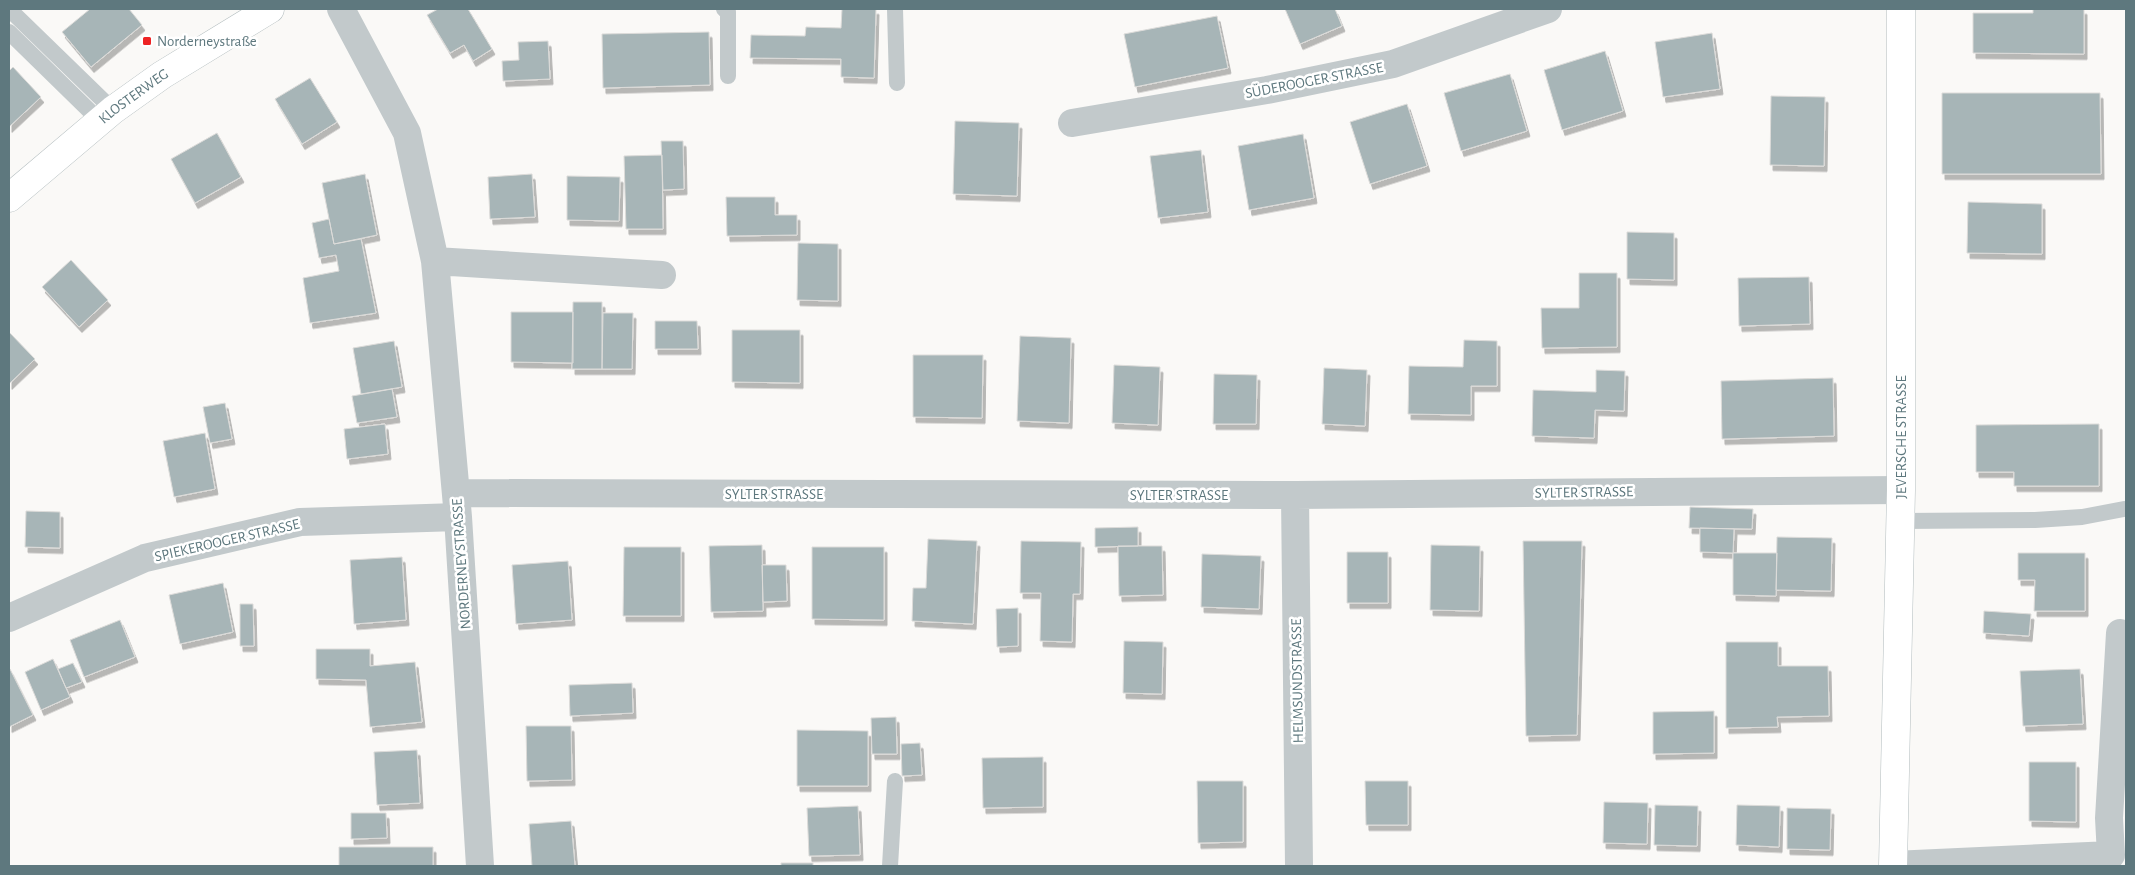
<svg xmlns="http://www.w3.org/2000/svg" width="2135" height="875" viewBox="0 0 2135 875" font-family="'Alegreya Sans',sans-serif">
<defs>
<filter id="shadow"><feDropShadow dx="3" dy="5.5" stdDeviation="0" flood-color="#0004"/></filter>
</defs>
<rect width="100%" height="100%" fill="#faf9f7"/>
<path fill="#a7b5b7" stroke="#dcdbd9" filter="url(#shadow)" d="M90,9H129L142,25L91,67L62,32Z
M438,9H468L492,49L473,61L464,45L450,53L427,15Z
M842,9H876L874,78L841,77V59L750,58L751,35L805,36L806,27L841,28Z
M1285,9H1335L1342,26L1300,44Z
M2033,9H2084V54L1973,53V13H2033Z
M1217,16L1228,68L1135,87L1124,34Z
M709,32L710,85L603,88L602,34Z
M1712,33L1720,89L1663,97L1655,42Z
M548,41L550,79L503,81L502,61L519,60L518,42Z
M1605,51L1623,111L1562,130L1544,70Z
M13,67L41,97L9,127V71Z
M1510,74L1527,131L1461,151L1444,93Z
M310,78L337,122L302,144L275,99Z
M1942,93H2100L2101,174H1942Z
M1771,96L1825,97L1824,166L1770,165Z
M1407,104L1427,166L1370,184L1350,122Z
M955,121L1019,123L1017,196L953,194Z
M217,133L241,177L195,203L171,159Z
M1303,134L1314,198L1249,210L1238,146Z
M661,141H683L684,189L663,190Z
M1201,150L1208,212L1158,218L1150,156Z
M662,155L663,229H626L624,156Z
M365,174L377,235L334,244L322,183Z
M532,174L535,217L490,219L488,177Z
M567,176L620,177L619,221L567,220Z
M726,197H775V215H797V235L727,236Z
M1968,202L2042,204V254L1967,253Z
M329,219L334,244L361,239L376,313L310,323L303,278L339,271L336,255L319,258L312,223Z
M1627,232L1674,233V280L1627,279Z
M798,243L838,244V301L797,300Z
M71,260L108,300L79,327L42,287Z
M1579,273H1617V347L1542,348L1541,308H1579Z
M1809,277L1810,324L1739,326L1738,278Z
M573,302H602V369H572Z
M511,312H573V363L511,362Z
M603,313H633L632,369H602Z
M655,321H697L698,349H655Z
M732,330H800V383L732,382Z
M9,332L35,359L9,384Z
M1020,336L1071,338L1069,423L1017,421Z
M1464,340L1497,341V386H1471V415L1408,414L1409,366L1463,367Z
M394,341L402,387L361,394L353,348Z
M913,355H983L982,418L913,417Z
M1114,365L1160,367L1158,425L1112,423Z
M1324,368L1367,370L1365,426L1322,424Z
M1596,370L1625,371L1624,411L1595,410L1594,438L1532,436L1533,390L1596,392Z
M1214,374L1257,375L1256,424H1213Z
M1833,378L1834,436L1722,439L1721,381Z
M392,389L397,417L357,423L352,396Z
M225,403L232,439L210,443L203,407Z
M385,424L388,454L347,459L344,429Z
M2099,424V486H2014V472H1976V425Z
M205,433L215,489L174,497L163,441Z
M1690,507L1753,509L1752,529L1689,528Z
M26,511L60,512V548L25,547Z
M1138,527V546L1095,547V528Z
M1700,528L1734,529L1733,553L1700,552Z
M1777,537L1832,538L1831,591L1776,590Z
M928,539L977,541L973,624L912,621L913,588H926Z
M1021,541L1081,542L1080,594H1073L1072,642L1040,641L1041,593H1020Z
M1523,541H1582L1577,735L1526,736Z
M762,545L763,611L711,612L709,546Z
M1431,545L1480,546L1479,611L1430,610Z
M1118,546H1162L1163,595L1119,596Z
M624,547H681V616H623Z
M812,547H884V620L812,619Z
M1347,552H1388V603H1347Z
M1733,553H1777L1776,596L1733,595Z
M2018,553H2085V611H2034L2035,580H2018Z
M1202,554L1261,556L1259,609L1201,607Z
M402,557L406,620L354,624L350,560Z
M568,561L572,620L516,624L512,565Z
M762,565H786L787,601L763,602Z
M223,583L233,632L180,644L169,595Z
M240,604H253L254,646H240Z
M1018,608V646L997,647L996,609Z
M1984,611L2031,614L2029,636L1983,633Z
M120,620L135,657L84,677L70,640Z
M1124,641L1163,642L1162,694L1123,693Z
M1726,642H1778V666H1828L1829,716L1777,717L1778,727L1726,728Z
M316,649H370V666L415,662L422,722L370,727L366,680L316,679Z
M53,659L70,697L41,710L25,672Z
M73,663L82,682L66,688L58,669Z
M10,669L33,715L9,727V670Z
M2080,669L2083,724L2023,726L2020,671Z
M632,683L633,713L570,716L569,685Z
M1714,711V753L1653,754V712Z
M896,717L897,754H872L871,718Z
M526,726H571L572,780L527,781Z
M797,730L868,731V786H797Z
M920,743L922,775L902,776L901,744Z
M417,750L420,803L377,805L374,752Z
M1043,757V807L983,808L982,758Z
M2029,762H2076V822L2029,821Z
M1197,781H1243V842L1198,843Z
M1365,781H1408V825H1366Z
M1604,802L1648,803L1647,844L1603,843Z
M1655,805L1698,806L1697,846L1654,845Z
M1737,805L1780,806L1779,847L1736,845Z
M858,806L860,855L809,856L807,808Z
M1787,808L1831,809L1830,850L1787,849Z
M351,813H386L387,838L351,839Z
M571,821L575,866H532L529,824Z
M339,847H433V866H339Z
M781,863H813V866H781Z"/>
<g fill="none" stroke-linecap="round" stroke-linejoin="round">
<defs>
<g id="secondary">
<path id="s1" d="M9,198L113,110L162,75L270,9"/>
<path id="s2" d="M1893,866L1901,490V9"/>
</g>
</defs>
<use href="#secondary" stroke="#b2bcbe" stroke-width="29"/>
<path stroke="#c2c9cb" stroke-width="16" d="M9,9L113,110
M724,9L728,12V76
M895,9L897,83
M9,32L100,121
M1901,521L2035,520L2082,517L2124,509
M890,866L895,781"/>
<path stroke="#c2c9cb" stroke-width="28" d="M341,9L407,133L435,261L458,517L480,866
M1072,123L1267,90L1393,64L1548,9
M435,261L662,275
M457,493L1295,495L1901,490
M1295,495L1299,866
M9,618L145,558L300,522L458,517
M1893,865L2111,855L2109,818L2120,633"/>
<use href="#secondary" stroke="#fff" stroke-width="28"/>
</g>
<rect fill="#ee2324" stroke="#fff" stroke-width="2" x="142" y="36" width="10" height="10" rx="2.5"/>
<g text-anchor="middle" stroke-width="5" stroke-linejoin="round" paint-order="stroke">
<g font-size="15" fill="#5e787e" stroke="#fff" text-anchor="start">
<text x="157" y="46">Norderneystraße</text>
</g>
<g font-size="15" fill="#5e787e" stroke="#fff">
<text transform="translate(1314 80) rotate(-11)" y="5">SÜDEROOGER STRASSE</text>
<text dy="5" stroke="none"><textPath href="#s1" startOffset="161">KLOSTERWEG</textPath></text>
<text dy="5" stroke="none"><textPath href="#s2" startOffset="429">JEVERSCHE STRASSE</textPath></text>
<text transform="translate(1584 492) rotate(-1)" y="5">SYLTER STRASSE</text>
<text x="774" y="499">SYLTER STRASSE</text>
<text x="1179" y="500">SYLTER STRASSE</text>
<text transform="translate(227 540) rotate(-13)" y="5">SPIEKEROOGER STRASSE</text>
<text transform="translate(461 564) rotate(-94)" y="5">NORDERNEYSTRASSE</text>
<text transform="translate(1297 681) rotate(-91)" y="5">HELMSUNDSTRASSE</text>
</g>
</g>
<rect width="2135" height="875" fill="none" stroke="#5e787e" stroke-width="20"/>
</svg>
